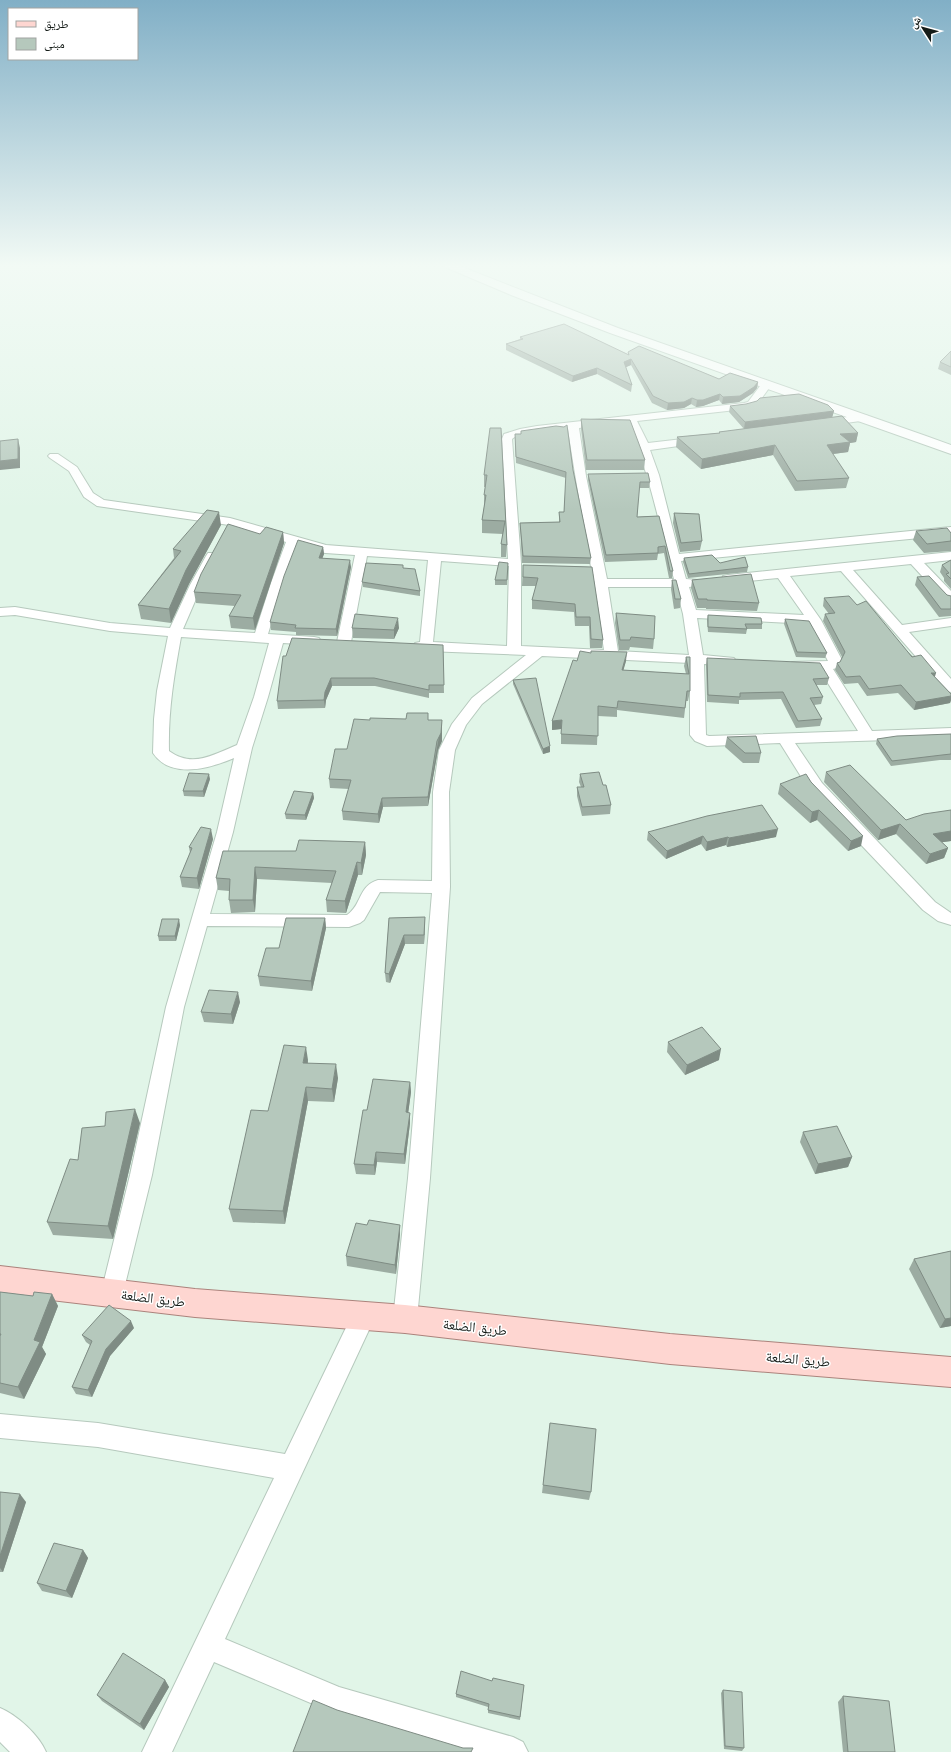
<svg xmlns="http://www.w3.org/2000/svg" width="951" height="1752" viewBox="0 0 951 1752" font-family="'Titillium Web','Noto Naskh Arabic',sans-serif">
<rect width="100%" height="100%" fill="#e1f5e8"/>
<g fill="none" stroke-linecap="round" stroke-linejoin="round">
<defs>
<path id="minor" d="M767,381L772,384L756,406L745,409L637,421L648,443L700,437L705,440L700,443L650,450L659,475L679,554L951,527V535L681,561L686,579L697,580L698,583L697,586L689,587L696,610L804,615L778,578L728,583L723,582L722,579L723,576L728,575L951,552V560L924,563L951,591V603L946,602L911,564L853,570L902,625L951,618V626L909,632L951,679V692L946,691L841,571L790,576L821,620L842,660L837,668L833,669L872,731L951,728V738L795,743L822,783L935,902L951,913V925L938,921L923,910L810,791L780,743L707,746L695,741L690,735V663L542,656L482,704L466,725L455,750L449,792L450,887L430,1178L417,1319L413,1327L405,1330L397,1327L393,1319L408,1178L432,893L380,892L364,920L360,923L349,927L207,926L184,1007L152,1175L123,1293L120,1301L112,1304L104,1301L101,1293L130,1175L166,1007L217,832L234,758C211,768 171,780 153,753L154,719L157,691L168,636L110,631L15,615L0,616V608L15,607L110,623L170,628L190,585L206,556L208,553H216L218,556L202,585L183,629L255,633L271,583L286,542L229,525L97,506L84,497L69,471L50,458L48,456L50,454H58L77,467L93,493L104,500L230,518L326,545L508,559L502,439L504,434L520,429L537,426L744,403L748,402L763,382ZM627,422C650,472 659,526 674,579H607L586,476L579,428ZM568,429C579,504 594,576 604,650L521,646V563L512,439C522,430 554,431 568,429ZM298,545L325,553L355,555L337,642L339,645H349L351,642L367,556L428,560L420,642L415,643L413,646L415,649L426,651L526,655L472,698L452,724L439,750L433,792L432,881L378,880C358,886 362,905 347,915L210,914L233,832L252,748L268,697L283,643L314,645L319,644L321,641L319,638L314,637L268,634L283,583ZM441,561L509,566L507,646L433,642ZM608,587H676L683,614L689,655L618,651ZM697,618L809,624L828,661L792,662L790,665L792,668L819,669L858,731L709,736L706,735L704,664L729,665L734,664L736,661L734,658L703,655ZM181,637L269,643L254,697L237,745C213,755 192,768 169,751C168,711 174,676 181,637Z
M864,415L868,416L869,418L868,420L823,426L818,423L823,420Z
M363,1306L371,1309L375,1317L225,1639L339,1687L513,1737L523,1742L528,1752H464L339,1715L214,1662L172,1752H142L274,1478L98,1447L0,1438V1414L98,1423L285,1454L355,1309Z
M0,1708C17,1715 39,1735 46,1752H10L0,1742Z"/>
<path id="tertiary" d="M444,265H457L618,328L926,436L951,445V454L610,333L511,295L445,267Z"/>
<path id="primary" d="M0,1266L195,1289L405,1305L670,1334L951,1357V1387L670,1364L405,1333L195,1317L0,1294Z"/>
</defs>
<use href="#minor" stroke="#b6c9bd" stroke-width="2"/>
<use href="#tertiary" stroke="#b6c9bd" stroke-width="2"/>
<use href="#primary" stroke="#ab837c" stroke-width="2"/>
<use href="#minor" fill="#fff" fill-rule="evenodd"/>
<use href="#tertiary" fill="#fff" fill-rule="evenodd"/>
<use href="#primary" fill="#fed6d1" fill-rule="evenodd"/>
</g>
<path fill="#9caca2" d="M520,337L628,354V352L719,379L758,382L757,388L753,393L739,402L722,404L719,400L703,406L696,407L691,404L684,408L667,410L652,403L631,365L626,367L632,385L631,392L597,374L572,382L506,350V344L520,339Z
M951,351V375L938,369L940,362Z
M730,406L834,411L832,417L858,433L856,442L850,443L848,452L833,454L849,478L846,488L795,491L773,455L701,469L676,447L677,437L719,433V432L744,429L729,412Z
M581,419L645,460L644,470H586L581,429Z
M501,428L507,545L506,557H501V544L503,534L482,533V520L484,507V495L485,487H484V475Z
M515,434L573,470L591,558L590,564L522,563L520,523L559,522V512H564L566,478L516,463Z
M588,474L650,482L649,488H639L637,517L659,516L673,571L672,578H669L664,553L658,554L657,560L605,562L588,480Z
M674,513L702,541L700,550L680,552L673,523Z
M221,525L189,584L171,623L141,619L138,605L174,558L173,549Z
M916,531L951,533V551L924,553L913,540Z
M283,532L284,543L255,630L231,628L229,616L235,606L196,603L194,592L260,534Z
M323,547L324,554L322,558L351,567L337,636L296,635V632L271,630L270,622Z
M684,558L748,567L747,572L688,578L683,562Z
M951,560V589L944,581V578L940,572L942,565Z
M508,563L507,585H495V580Z
M523,565L592,567L603,640L602,648H590L589,626H575L574,612L532,609V600L536,586H522Z
M403,568L420,591V596L363,587L362,582Z
M917,577L947,595L951,596V616L939,617L915,585Z
M672,580L681,599L680,608L674,609L671,589Z
M692,580L759,603L757,611L706,609V608H697L691,588Z
M824,598L857,605L935,677L951,694V700L950,703L914,710L898,693L867,696L858,683L844,684L835,670L837,663L840,662L842,657L823,621L825,614H829L823,606Z
M616,613L654,639L653,649L630,647L629,650H619L615,623Z
M708,615L762,624V629H747L746,634L708,632L707,620Z
M785,619L827,653L825,658L796,657L784,624Z
M352,628H399L394,639L353,638Z
M443,645L444,693H429V698L375,686H332L326,700L325,708L278,709L277,701L286,656Z
M686,657H690V691L688,701H686L684,718L617,710V717L598,716L597,745L561,744V729L552,730L577,661H626L623,670L686,674L684,666Z
M707,658L829,678L827,685H816L823,697L821,704L814,705L822,719L820,726L796,728L781,699L739,700V704L707,702L706,665Z
M513,680L550,752L543,754L513,684Z
M428,720L442,741L438,750L428,806L383,807L379,823L343,820L342,811L349,789L330,788L329,779L347,749Z
M951,734V760H940L891,766L876,744L877,739Z
M727,737L761,753L759,763H743L725,747Z
M826,772L906,820L951,810V841L942,842L948,848L944,858L926,864L896,834L878,840L824,782Z
M580,774L603,785L611,805L610,814L582,816L577,796V787H581L579,782Z
M210,779L204,797L184,796L183,791Z
M811,782L861,846L848,851L817,820L810,823L778,794L780,784Z
M313,793L314,798L306,820L286,819L285,814Z
M648,832L776,837L727,847L726,845L706,851L701,844L666,859L647,840Z
M213,839L199,889L182,887L180,877L190,853L189,847Z
M365,842L366,855L362,875H358L346,913L327,912L326,900L332,883L257,879L255,912L231,913L229,900V891L218,890L216,878L296,851Z
M425,917L424,944H405L390,983L386,982L385,973L389,918Z
M325,918L326,928L312,991L260,986L258,976L279,948Z
M180,925L176,941H159L158,936Z
M240,1002L233,1024L204,1022L201,1012Z
M668,1042L719,1060L685,1075L667,1052Z
M308,1060V1063L338,1078L334,1102L308,1101L285,1224L233,1222L229,1209L268,1111Z
M410,1082L411,1092L408,1113H410V1123L405,1164L377,1162L375,1175L356,1174L354,1164L367,1110Z
M140,1123L113,1239L53,1235L47,1222L78,1160Z
M803,1132L852,1157L848,1167L815,1174L800,1142Z
M367,1225H400V1234L396,1274L347,1266L346,1256Z
M951,1251V1326L940,1328L909,1269L914,1259Z
M0,1292L33,1296L52,1294L58,1306L42,1347L46,1354L24,1399L0,1393Z
M134,1328L110,1356L92,1397L76,1394L72,1387L90,1345L86,1342L82,1335Z
M550,1423L591,1492L589,1500L542,1493Z
M0,1492L26,1502L3,1572H0Z
M83,1550L88,1558L72,1598L42,1591L37,1583Z
M165,1680L169,1687L144,1730L102,1701L97,1695Z
M492,1681L524,1685L520,1720L488,1713V1707L456,1697V1694Z
M723,1690L744,1748L742,1751L724,1749L721,1693Z
M843,1696L895,1752H843L838,1702Z"/>
<path fill="#7f8c84" d="M631,359V365L624,368V362Z
M597,368V374L572,382L573,376Z
M758,382L757,388L753,393L739,402L722,404L723,397Z
M720,394L719,400L703,406L696,407L697,400Z
M692,398L691,404L684,408L667,410L668,403Z
M834,411L832,418L744,429L745,422Z
M858,433L856,442L850,443L848,452L825,455L827,445L840,434Z
M18,439L20,448V468L0,470V461Z
M775,445L773,455L701,469L702,459Z
M219,512L221,525L189,584L171,623L169,609L186,570Z
M283,532L284,543L255,630L253,618Z
M323,547L324,554L320,565L319,558Z
M350,560L351,567L337,636L336,629Z
M398,618L399,628L394,639V630Z
M627,652L626,661L621,679L622,670Z
M931,673H936L934,680Z
M331,678L332,686L326,700L325,708L324,700L325,692Z
M951,696V700L950,703L914,710L916,702Z
M442,720V741L438,750L428,806V797Z
M562,720L561,729L552,730V721Z
M550,746V752L543,754V749Z
M209,774L210,779L204,797L203,791Z
M313,793L314,798L306,820L305,815Z
M382,798L383,807L379,823L378,814Z
M819,810L817,820L810,823L812,812Z
M900,824L896,834L878,840L881,830Z
M211,829L213,839L199,889L197,878Z
M778,829L776,837L727,847L729,838Z
M951,831V841L930,844L933,834Z
M703,836L701,844L666,859L667,851Z
M863,836L861,846L848,851L851,841Z
M728,837L726,845L706,851L707,842Z
M365,842L366,855L362,875L361,863Z
M948,848L944,858L926,864L930,854Z
M357,862L358,875L346,913L345,901Z
M255,867L257,879L255,912L253,900Z
M425,917V927L424,944V935Z
M325,918L326,928L312,991L311,981Z
M179,919L180,925L176,941L175,936Z
M404,935L405,944L390,983L389,974Z
M238,992L240,1002L233,1024L231,1014Z
M306,1047L308,1060L305,1076L303,1063Z
M721,1049L719,1060L685,1075L687,1065Z
M336,1064L338,1078L334,1102L332,1089Z
M410,1082L411,1092L407,1122L406,1112Z
M306,1087L308,1101L285,1224L283,1211Z
M135,1109L140,1123L113,1239L108,1226Z
M410,1113V1123L405,1164L404,1154Z
M376,1152L377,1162L375,1175L374,1165Z
M852,1157L848,1167L815,1174L818,1164Z
M400,1225V1234L396,1274L395,1265Z
M52,1294L58,1306L42,1347L46,1354L24,1399L18,1387L34,1340Z
M951,1318V1326L940,1328L945,1319Z
M131,1321L134,1328L110,1356L92,1397L88,1390L106,1349Z
M20,1494L26,1502L3,1572L0,1568V1556Z
M83,1550L88,1558L72,1598L66,1591Z
M165,1680L169,1687L144,1730L140,1724Z"/>
<path fill="#b5c8bc" stroke="#7f8c84" d="M564,324L629,355L628,352L639,346L719,379L730,373L758,382L754,387L740,396L723,397L720,394L703,400H697L692,398L684,402L668,403L653,396L631,359L624,362L632,385L597,368L573,376L506,344L523,339L520,337Z
M951,351V367L940,362Z
M799,394L828,405L834,411L745,422L730,406L746,404L757,401L760,398Z
M842,416L858,433L840,434L850,442L827,445L849,478L797,481L775,445L702,459L677,437L720,433L719,432Z
M581,419L630,420L645,460H587Z
M567,425L573,470L591,558L523,556L520,523L560,522L559,512H564L566,472L516,457L515,434H521V431L556,426L564,427Z
M490,428H501L507,545L501,544L505,521L482,520L486,495H484L487,475H484Z
M18,439V459L0,461V441Z
M648,473L650,482H640L637,517L659,516L673,571H670L665,546L658,547V553L606,555L588,474Z
M207,510L219,512L186,570L169,609L138,605L181,551L173,549Z
M674,513L699,514L702,541L681,543Z
M228,524L260,534L266,527L283,532L253,618L229,616L241,595L194,592L201,574Z
M947,528L951,533V541L927,544L916,531Z
M298,540L323,547L319,558L350,560L336,629L295,628L296,625L270,622L284,576Z
M712,555L720,563L745,557L748,567L689,574L684,558Z
M951,560V579L946,574L949,573L942,565Z
M499,562L508,563L507,580H495Z
M366,563L403,565V568L415,569L420,591L362,582Z
M523,565L592,567L603,640L591,639L590,617H576L575,604L532,600L538,578L523,577Z
M751,574L759,603L707,600V599H698L692,580Z
M929,576L947,595L951,596V609H941L917,577Z
M672,580H676L681,599H675Z
M849,596L857,605L866,601L912,657L921,655L936,673H931L951,694V696L916,702L901,685L869,689L860,676L846,677L837,663L840,662L845,652L825,614L835,613L824,598Z
M616,613L655,616L654,639L631,637L630,640H620Z
M355,614L398,618L394,630L352,628Z
M708,615L761,618L762,624H745L747,629L708,627Z
M785,619L809,621L827,653L797,652Z
M292,638L443,645L444,685H429V690L374,678H331L325,692L324,700L277,701L283,656H286Z
M580,651L591,653V651L627,652L622,670L689,674L686,657H690V691H687L685,708L618,701L617,708L598,706V736L561,734L562,720L552,721L573,660L577,661Z
M707,658L820,663L829,678L813,679L823,697L810,698L822,719L798,721L783,692L740,693V697L708,695Z
M536,678L550,746L543,749L513,680Z
M407,713H428V720H442L441,733L437,741L428,797L382,798L378,814L342,811L351,780L329,779L335,749H347L354,719L370,720V718L406,719Z
M951,734V754L942,755L892,761L877,739L897,736Z
M756,736L761,753H745L727,737Z
M850,765L906,820L924,814L951,810V831L933,834L948,848L930,854L900,824L881,830L826,772Z
M599,772L603,785H606L611,805L582,807L577,787H584L580,774Z
M189,773L209,774L203,791H183Z
M806,774L811,782L863,836L851,841L819,810L812,812L780,784Z
M294,791L313,793L305,815L285,814Z
M762,805L778,829L729,838L728,837L707,842L703,836L667,851L648,832L707,816Z
M201,827L211,829L197,878L180,877L192,848L189,847Z
M299,840L365,842L361,863L357,862L345,901L326,900L336,871L255,867L253,900H229L230,879L216,878L223,851H296Z
M425,917L424,935H404L389,974L385,973L389,918Z
M286,918H325L311,981L258,976L266,948H279Z
M162,919H179L175,936H158Z
M209,990L238,992L231,1014L201,1012Z
M702,1027L721,1049L687,1065L668,1042Z
M284,1045L306,1047L303,1063L336,1064L332,1089L306,1087L283,1211L229,1209L251,1110L268,1111Z
M373,1079L410,1082L406,1112L410,1113L404,1154L376,1152L374,1165L354,1164L363,1110H367Z
M135,1109L108,1226L47,1222L70,1159L78,1160L82,1128L105,1126L106,1112Z
M837,1126L852,1157L818,1164L803,1132Z
M369,1220L400,1225L395,1265L346,1256L356,1223L367,1225Z
M951,1251V1318L945,1319L914,1259Z
M0,1292L33,1296L34,1292L52,1294L34,1340L40,1342L18,1387L0,1383V1336L1,1334H0Z
M109,1305L131,1321L106,1349L88,1390L72,1387L92,1341L82,1335Z
M550,1423L596,1429L591,1492L543,1485Z
M0,1492L20,1494L0,1556Z
M54,1543L83,1550L66,1591L37,1583Z
M123,1653L165,1680L140,1724L97,1695Z
M461,1671L492,1681L493,1678L524,1685L520,1717L488,1710L489,1704L456,1694Z
M723,1690L742,1692L744,1748L725,1746Z
M843,1696L889,1701L895,1752H848Z
M313,1700L337,1710L463,1748H473L471,1752H293Z"/>
<linearGradient id="sky" x2="0" y2="1"><stop stop-color="#81afc6"/><stop offset="0.52" stop-color="#f2faf5"/><stop offset="1" stop-color="#f2faf5" stop-opacity="0"/></linearGradient>
<rect width="951" height="510" fill="url(#sky)"/>
<g text-anchor="middle" stroke-width="3" stroke-linejoin="round" paint-order="stroke">
<g font-size="14" fill="#141b17" stroke="#fff">
<text transform="translate(153 1298) rotate(7)" y="5">طريق الضلعة</text>
<text transform="translate(475 1327) rotate(6)" y="5">طريق الضلعة</text>
<text transform="translate(798 1359) rotate(5)" y="5">طريق الضلعة</text>
</g>
</g>
<rect x="8" y="8" width="130" height="52" fill="#ffffff" stroke="#a1a4a2"/>
<rect x="16" y="21" width="20" height="6" fill="#fed6d1" stroke="#a1a4a2"/>
<text x="44" y="28" font-size="12" fill="#141b17">طريق</text>
<rect x="16" y="38" width="20" height="12" fill="#b5c8bc" stroke="#a1a4a2"/>
<text x="44" y="48" font-size="12" fill="#141b17">مبنى</text>
<g transform="translate(923 28) rotate(306)" stroke="#ffffff" stroke-width="3" paint-order="stroke">
<path d="M0-3L7 15L0 10L-7 15Z" fill="#141b17"/>
<text y="-6" font-size="11" font-weight="bold" text-anchor="middle" fill="#141b17">ش</text>
</g>
</svg>
